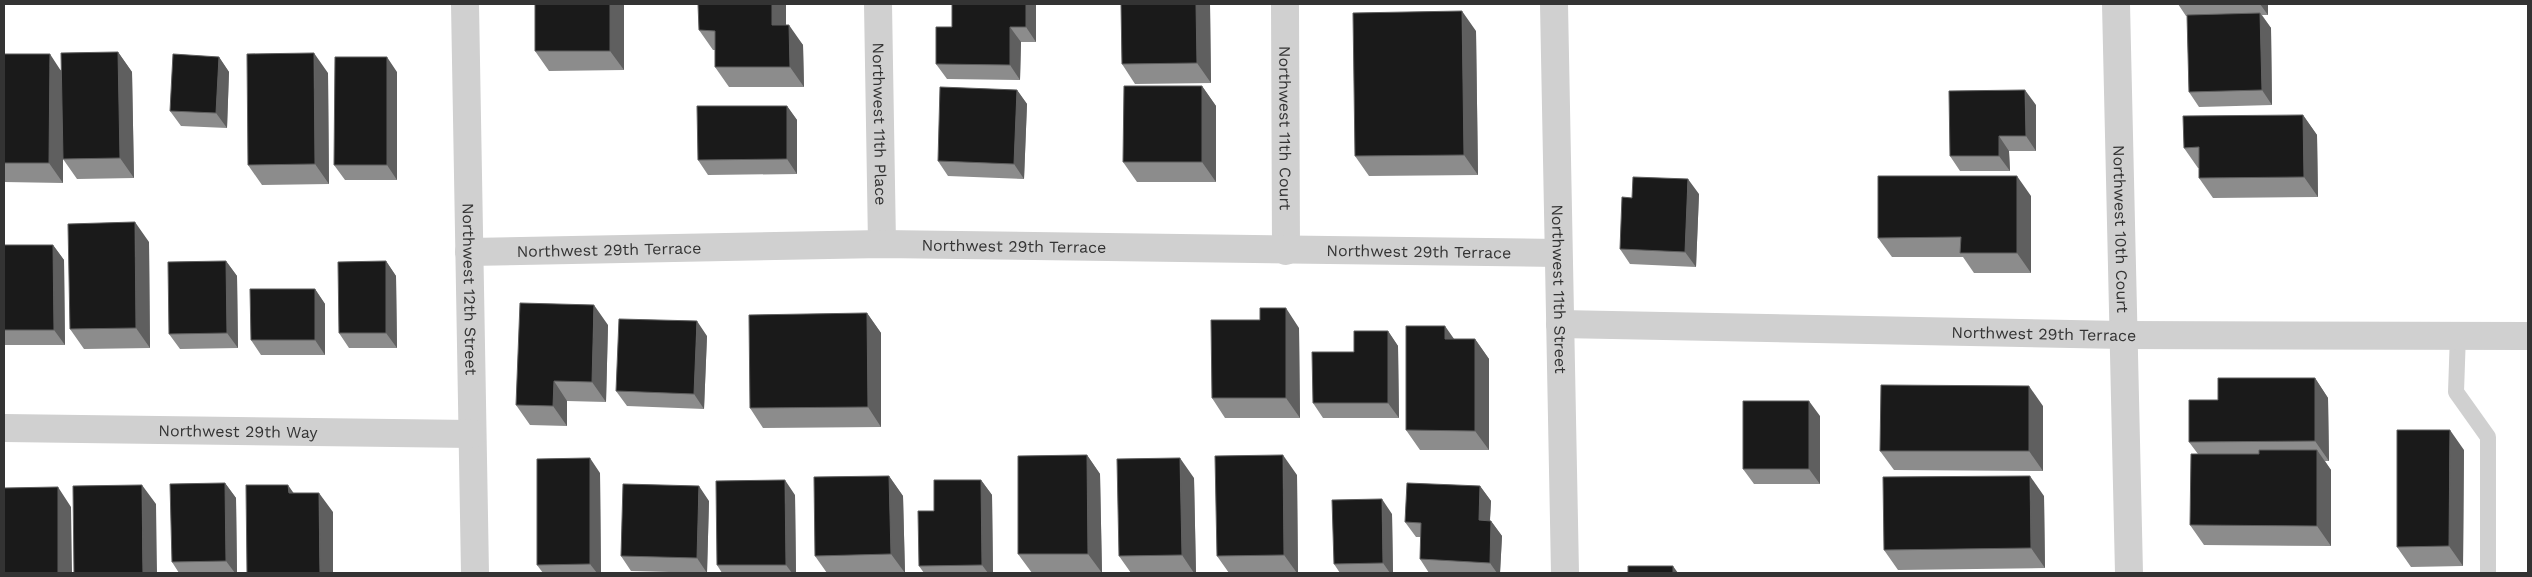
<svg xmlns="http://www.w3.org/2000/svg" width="2532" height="577" viewBox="0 0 2532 577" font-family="'Work Sans',sans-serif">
<rect width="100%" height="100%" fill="#fff"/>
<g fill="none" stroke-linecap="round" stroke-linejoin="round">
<path stroke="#d0d0d0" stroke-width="16" d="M2458,334L2456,392L2488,437V573"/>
<g stroke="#d0d0d0" stroke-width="28">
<path id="s1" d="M465,4L475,573"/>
<path id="s2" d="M878,4L882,244"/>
<path id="s3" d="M1285,4L1286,251"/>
<path id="s4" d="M1554,4L1565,573"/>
<path id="s5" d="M2116,4L2129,573"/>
<path id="s6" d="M469,252L882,244L1558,253"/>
<path id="s7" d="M1560,324L2122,335L2528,336"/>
<path id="s8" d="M4,428L472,434"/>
</g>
</g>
<path fill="#8c8c8c" d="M535,4H624V70L549,71L535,51Z
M952,4H1036V42H1021L1020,80L947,79L936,64L952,27Z
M1121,4H1210L1211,83L1135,84L1122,64Z
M2178,4H2268V15H2262L2271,28L2272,105L2199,107L2189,92L2187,16H2186Z
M786,5V25L803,45L804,87H729L715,67V50H713L699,30Z
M1476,31L1478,175L1369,176L1355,156Z
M118,52L132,72L134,178L77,179L63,159V183L4,182V54L61,70Z
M219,57L229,72L227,128L181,126L170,111Z
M397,72V180H345L334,165Z
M328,73L329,184L262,185L248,165Z
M1202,86L1216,106V182H1137L1123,162Z
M1017,90L1027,104L1024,179L948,176L938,161Z
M2036,105V151H2009L2010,171H1960L1950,156Z
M787,106L797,120V174L708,175L698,160Z
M2303,115L2317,135L2318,197L2213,198L2199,178V168H2198L2184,148Z
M1699,194L1696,267L1630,264L1620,249L1632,198Z
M2031,196V273H1974L1963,257H1892L1878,238Z
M149,242L150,348L84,349L70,329Z
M4,245H53L64,260L65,345H4Z
M226,261L237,276L238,348L180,349L169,334Z
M386,261L396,276L397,348H349L339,333Z
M315,289L325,304V355H261L251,340Z
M867,313L881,333V427L763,428L750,408Z
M608,325L606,402L567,401V426L530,425L516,405Z
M1299,328L1300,418H1225L1212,398Z
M1388,331L1398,346L1399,418H1323L1313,403L1354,352Z
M707,336L704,409L627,406L616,391Z
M1454,339H1475L1489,359V450H1420L1406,430Z
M2315,378L2328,398L2329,461H2325L2331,470V546L2204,545L2190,525L2198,454L2189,442L2218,400Z
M2043,406V471L1894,470L1880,451Z
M1820,416V484H1754L1743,469Z
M2464,450L2463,566L2411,567L2397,547Z
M1087,455L1100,474L1102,573H1032L1018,554Z
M600,473L601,573H543L537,565Z
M1297,475L1298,573H1229L1217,556Z
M889,476L903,496L905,573H827L815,556Z
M1194,478L1196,573H1131L1119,556Z
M981,480L992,495L993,573H924L919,566L934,511Z
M225,483L236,498L237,573H179L172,562Z
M1480,486L1491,501L1490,521H1491L1502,536L1500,573H1429L1420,559L1421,537H1416L1405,522Z
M795,495L796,573H722L717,565Z
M2044,496L2045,568L1898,570L1884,550Z
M709,501L707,573L631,571L621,556Z
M1392,514L1393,573H1340L1334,564Z"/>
<path fill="#5f5f5f" d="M610,4H624V70L610,51Z
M772,4H785L786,5V45L772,25Z
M1026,4H1036V42L1026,27Z
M1196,4H1210L1211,83L1197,63Z
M2260,4H2268V15Z
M1462,11L1476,31L1478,175L1464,155Z
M2260,13L2271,28L2272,105L2262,90Z
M789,25L803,45L804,87L790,67Z
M1010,27L1021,42L1020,80L1010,65Z
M118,52L132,72L134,178L120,158Z
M314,53L328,73L329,184L315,164Z
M50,54L63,74V183L49,163Z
M219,57L229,72L227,128L216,113Z
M387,57L397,72V180L387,165Z
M1202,86L1216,106V182L1202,162Z
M1017,90L1027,104L1024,179L1014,164Z
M2025,90L2036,105V151L2026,136Z
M787,106L797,120V174L787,159Z
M2303,115L2317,135L2318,197L2304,177Z
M1999,136L2009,151L2010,171L1999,156Z
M2017,176L2031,196V273L2017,253Z
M1688,179L1699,194L1696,267L1685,252Z
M135,222L149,242L150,348L136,328Z
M53,245L64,260L65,345L54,330Z
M226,261L237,276L238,348L227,333Z
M386,261L396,276L397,348L386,333Z
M315,289L325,304V355L315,340Z
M594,305L608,325L606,402L592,382Z
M1286,308L1299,328L1300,418L1286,398Z
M867,313L881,333V427L868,407Z
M697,321L707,336L704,409L694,394Z
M1445,326L1459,346L1445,339Z
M1388,331L1398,346L1399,418L1388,403Z
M1475,339L1489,359V450L1475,431Z
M2315,378L2328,398L2329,461L2315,441Z
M554,381L567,401V426L553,406Z
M2029,386L2043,406V471L2029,451Z
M1809,401L1820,416V484L1809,469Z
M2450,430L2464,450L2463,566L2449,546Z
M2317,450L2331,470V546L2317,526Z
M1087,455L1100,474L1102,573L1088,554Z
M1283,455L1297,475L1298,573H1297L1284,555Z
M590,458L600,473L601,573H597L590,564Z
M1180,458L1194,478L1196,573H1194L1182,555Z
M889,476L903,496L905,573L891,554Z
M2030,476L2044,496L2045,568L2031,548Z
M785,480L795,495L796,573H792L786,565Z
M981,480L992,495L993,573H988L982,565Z
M225,483L236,498L237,573H235L226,561Z
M142,485L156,504L157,573H143Z
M288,485L302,505L289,493Z
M699,486L709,501L707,573L697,558Z
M1480,486L1491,501L1489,535L1479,520Z
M58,487L71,507L72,573H58Z
M319,493L333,512V573H320Z
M1382,499L1392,514L1393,573H1390L1383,563Z
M1491,521L1502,536L1500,573H1497L1490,563Z
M1673,566L1678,573H1673Z"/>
<path fill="#1a1a1a" stroke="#5f5f5f" d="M535,4H610V51H535Z
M698,4H772V25H789L790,67H715V31L699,30Z
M952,4H1026V27H1010V65L936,64V27H952Z
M1121,4H1196L1197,63L1122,64Z
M1462,11L1464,155L1355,156L1353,13Z
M2260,13L2262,90L2189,92L2187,15Z
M118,52L120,158L63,159L61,53Z
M314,53L315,164L248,165L247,54Z
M4,54H50L49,163H4Z
M173,54L219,57L216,113L170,111Z
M335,57H387V165H334Z
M1124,86H1202V162H1123Z
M940,87L1017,90L1014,164L938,161Z
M2025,90L2026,136H1999V156H1950L1949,91Z
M697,106H787V159L698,160Z
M2303,115L2304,177L2199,178V147L2184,148L2183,116Z
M1878,176H2017V253H1960L1961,237L1878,238Z
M1633,177L1688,179L1685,252L1620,249L1622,197L1632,198Z
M135,222L136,328L70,329L68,224Z
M4,245H53L54,330H4Z
M226,261L227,333L169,334L168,262Z
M386,261V333H339L338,262Z
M250,289H315V340H251Z
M520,303L594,305L592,382L554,381L553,406L516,405Z
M1260,308H1286V398H1212L1211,320H1260Z
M867,313L868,407L750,408L749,315Z
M619,319L697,321L694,394L616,391Z
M1406,326H1445V339H1475V431L1406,430Z
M1354,331H1388V403H1313L1312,352H1354Z
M2218,378H2315V441L2189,442V400H2218Z
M1881,385L2029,386V451H1880Z
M1743,401H1809V469H1743Z
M2397,430H2450L2449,546L2397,547Z
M2259,450H2317V526L2190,525L2191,454H2259Z
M1087,455L1088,554H1018V456Z
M1283,455L1284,555L1217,556L1215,456Z
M590,458V564L537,565V459Z
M1180,458L1182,555L1119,556L1117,459Z
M889,476L891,554L815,556L814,477Z
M2030,476L2031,548L1884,550L1883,477Z
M785,480L786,565H717L716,481Z
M934,480H981L982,565L919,566L918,511H934Z
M225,483L226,561L172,562L170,484Z
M1407,483L1480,486L1479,520L1491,521L1490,563L1420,559L1421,523L1405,522Z
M623,484L699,486L697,558L621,556Z
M142,485L143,573H74L73,486Z
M246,485H288L289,493H319L320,573H247Z
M58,487V573H4V488Z
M1382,499L1383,563L1334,564L1332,500Z
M1628,566H1673V573H1628Z"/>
<g text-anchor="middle" stroke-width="5" stroke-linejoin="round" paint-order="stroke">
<g font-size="16" fill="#333" stroke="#fff">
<text dy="6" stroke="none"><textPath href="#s2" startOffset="120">Northwest 11th Place</textPath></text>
<text dy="6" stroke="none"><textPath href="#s3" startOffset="124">Northwest 11th Court</textPath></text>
<text dy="6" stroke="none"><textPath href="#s5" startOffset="225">Northwest 10th Court</textPath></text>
<text dy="6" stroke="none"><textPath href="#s6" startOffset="545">Northwest 29th Terrace</textPath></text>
<text dy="6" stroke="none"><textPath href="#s6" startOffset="140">Northwest 29th Terrace</textPath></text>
<text dy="6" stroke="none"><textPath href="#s6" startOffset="950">Northwest 29th Terrace</textPath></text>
<text dy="6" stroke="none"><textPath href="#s1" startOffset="285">Northwest 12th Street</textPath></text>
<text dy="6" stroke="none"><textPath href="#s4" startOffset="285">Northwest 11th Street</textPath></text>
<text dy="6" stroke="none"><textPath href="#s7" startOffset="484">Northwest 29th Terrace</textPath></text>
<text dy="6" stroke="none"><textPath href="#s8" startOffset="234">Northwest 29th Way</textPath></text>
</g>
</g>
<rect width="2532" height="577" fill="none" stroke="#333333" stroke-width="10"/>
</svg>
